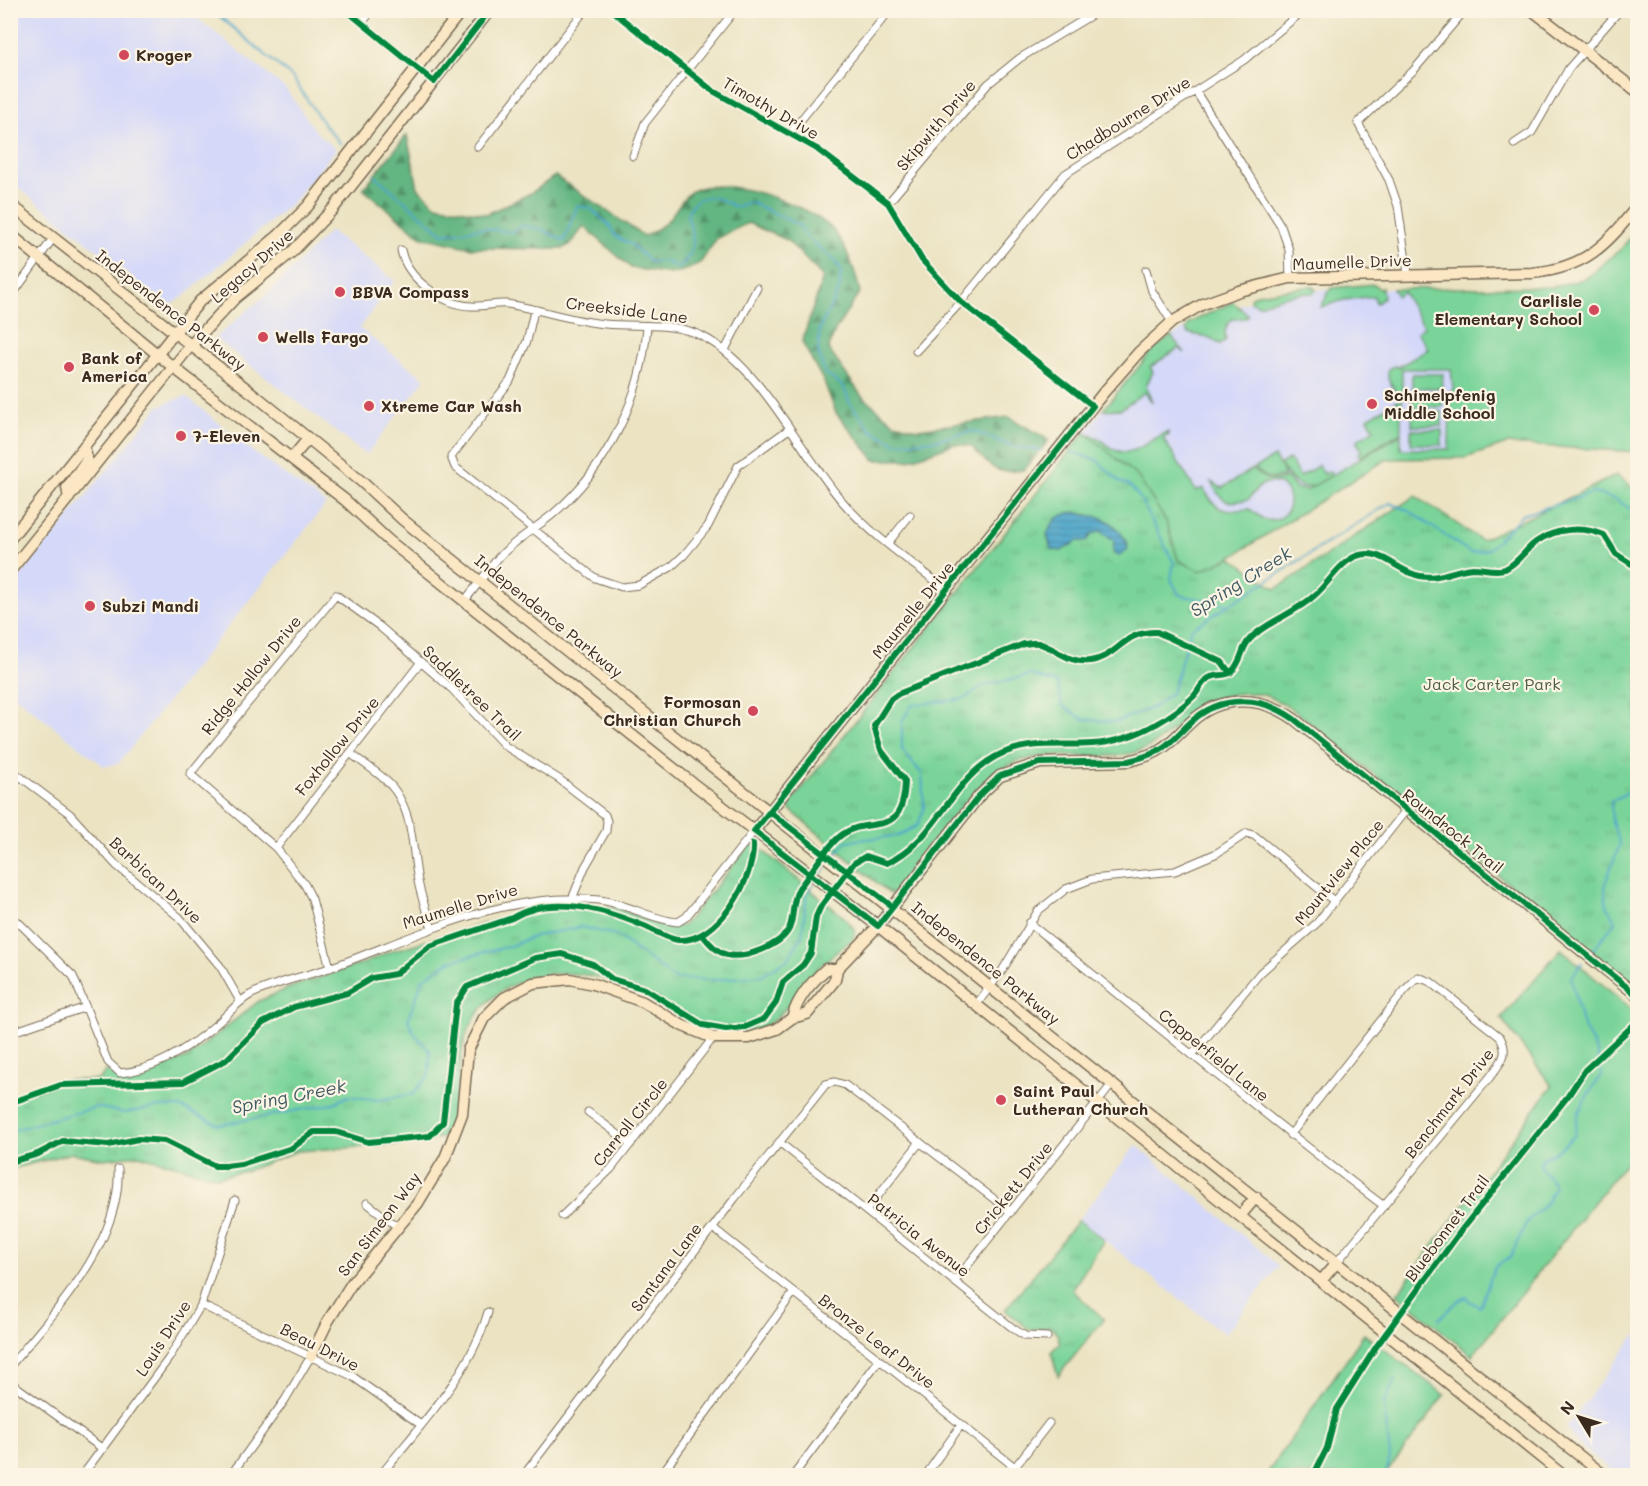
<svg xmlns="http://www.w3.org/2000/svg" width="1648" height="1486" viewBox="0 0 1648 1486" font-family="Mali,sans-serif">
<defs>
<pattern id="forest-firs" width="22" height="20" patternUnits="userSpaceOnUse" patternTransform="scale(1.5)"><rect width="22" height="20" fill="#63b682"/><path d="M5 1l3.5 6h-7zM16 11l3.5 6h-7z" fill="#53946a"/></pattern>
<pattern id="park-tufts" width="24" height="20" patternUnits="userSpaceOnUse" patternTransform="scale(1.5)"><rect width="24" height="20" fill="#7ad49a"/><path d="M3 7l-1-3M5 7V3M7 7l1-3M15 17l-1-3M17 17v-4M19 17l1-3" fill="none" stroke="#6ab684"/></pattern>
<pattern id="water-rules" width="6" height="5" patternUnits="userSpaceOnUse" patternTransform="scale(1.5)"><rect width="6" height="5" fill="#4da6ca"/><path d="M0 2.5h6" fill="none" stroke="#4187a3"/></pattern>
</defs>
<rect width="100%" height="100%" fill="#fcf5e5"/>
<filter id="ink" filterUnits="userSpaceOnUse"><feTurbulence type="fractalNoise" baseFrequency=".0167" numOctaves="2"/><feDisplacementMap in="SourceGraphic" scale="12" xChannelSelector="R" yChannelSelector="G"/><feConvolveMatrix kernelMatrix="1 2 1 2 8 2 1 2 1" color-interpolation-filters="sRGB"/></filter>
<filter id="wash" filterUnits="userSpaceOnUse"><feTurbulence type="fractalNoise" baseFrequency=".008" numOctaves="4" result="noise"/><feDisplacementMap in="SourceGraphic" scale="24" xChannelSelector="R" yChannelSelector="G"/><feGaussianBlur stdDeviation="1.35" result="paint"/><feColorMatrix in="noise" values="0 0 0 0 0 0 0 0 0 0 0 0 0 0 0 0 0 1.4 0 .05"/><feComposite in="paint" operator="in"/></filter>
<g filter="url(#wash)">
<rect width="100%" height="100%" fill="#ebe3c2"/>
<path fill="#d4d8f9" d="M10,11H188L285,88L317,133L336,149L293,202L183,297L171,304L160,299L11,182Z
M1637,228V452L1507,444L1465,458L1387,459L1231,557L1178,560L1166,521L1138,477L1085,432L1129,377L1167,339L1197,322L1259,298L1307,290L1551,287L1585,279L1622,248Z
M330,231L395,281L359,328L425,379L366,455L215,338L267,294Z
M186,396L256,454L326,504L118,764L104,766L11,693V588L159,406Z
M1136,1145L1279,1266L1225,1334L1078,1220Z
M1637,1333V1475H1617L1577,1443L1566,1428Z"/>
<path fill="#7ad49a" stroke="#5a7f5c" stroke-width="1.5" d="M1637,228V452L1507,444L1465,458L1387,459L1231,557L1200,571L1178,560L1166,521L1088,435C1099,435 1104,444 1113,449C1132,460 1151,438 1168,432L1169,435L1163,438L1196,491L1203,488C1219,513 1221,512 1249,509C1256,512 1259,518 1266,520C1287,524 1298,498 1280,484C1263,479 1258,487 1249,499C1226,505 1223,503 1211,482L1222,488L1253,469C1262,479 1274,484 1287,477L1296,488L1307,490L1401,434V449H1449L1450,393L1453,389L1451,369H1402V406L1395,402L1400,399L1388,379V369L1394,366L1399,367L1428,349L1417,332L1424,327L1403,292L1397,296L1393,289L1551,287L1585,279L1622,248Z
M1374,284L1379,289L1382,288L1383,297L1379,302L1376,303L1374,296L1344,300L1321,307L1331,288Z
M1312,286L1316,290L1313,293C1293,293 1277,298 1259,305L1250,301V298L1257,294Z
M1233,302L1248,315L1246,318L1232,319C1226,325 1223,331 1226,340L1220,344L1210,338L1188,333L1186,329L1189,323Z
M1171,336L1185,353L1179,348L1150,367L1153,372L1146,386L1152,402L1145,392L1121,409L1103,410L1150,353Z
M1412,374H1443L1442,388H1412Z
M1412,393H1443L1442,407H1412Z
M1393,403L1396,408H1401V432L1360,457L1358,454L1362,450L1356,441L1374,429L1368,418Z
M1412,411L1442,412V426H1412Z
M1411,430H1442V445L1411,444Z
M1274,457L1279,465L1289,459L1300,477L1319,465L1324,474L1330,471L1332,475C1304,494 1300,491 1280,465L1285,475C1274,482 1263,478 1255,468Z
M1561,949L1637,1014V1148L1472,1356L1397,1294L1552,1086L1501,1018Z
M1364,1334L1445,1395L1385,1475H1266Z"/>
<path fill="url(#forest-firs)" stroke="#4f7050" stroke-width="1.5" d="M407,135L418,188L436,205L487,214L531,193L555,176L644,236C652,232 661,228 667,221C676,212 682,196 694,190C725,175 810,205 832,229C847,246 855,270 860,292L836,329L828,349L861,395L894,423L918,429L1009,417L1049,440L1024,470C992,475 991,467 971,446L954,444L909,460H875L836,413L825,384L802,342L823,277L787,240L748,223L717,238L701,262L689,269L671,274L631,268L584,226L571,244L562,249L472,248L422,237L363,189Z"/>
<path fill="url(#park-tufts)" stroke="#5a7f5c" stroke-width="1.5" d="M1085,432L1138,477L1166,521L1178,560L1200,571L1231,557L1276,589L1415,496L1481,540L1617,475L1637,491V988L1303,717C1295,711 1286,705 1276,700C1250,686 1212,695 1191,713C1174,728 1158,746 1136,752C1092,764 1043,744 1002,769C967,790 921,859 895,893L890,894L789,809V805Z
M750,845L757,846L845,918L855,930L853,939C840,949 827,959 815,971C799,987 785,1017 763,1027C720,1046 685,1017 650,997C615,977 566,966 527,979C503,987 485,1000 472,1023C456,1051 462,1081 455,1111C453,1120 449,1128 446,1137L390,1145L297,1151L246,1171L217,1177L139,1155L103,1159L72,1153L11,1169V1098L67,1080H99L106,1070L118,1078L125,1079L148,1074L188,1057L259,1001L294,986L367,962L388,952L510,916L563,904L594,905L618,909L664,925L683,926Z
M1078,1220L1104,1240L1072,1290L1104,1319L1058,1376L1051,1352L1060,1343L1057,1334L1050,1327L1030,1330L1005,1310Z"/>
<path fill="url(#water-rules)" stroke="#446874" stroke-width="1.5" d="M1076,512C1084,516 1093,515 1101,518C1112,521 1130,539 1127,551L1118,556L1113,553L1114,541L1101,531L1092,534L1087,541H1077L1061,551L1051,549L1047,535C1052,520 1060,513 1076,512Z"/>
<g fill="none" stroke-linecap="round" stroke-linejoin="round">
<path stroke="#4da6ca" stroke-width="2" d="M212,10L292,77L322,122L341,144
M375,176L443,234L482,228L512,232L521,226L541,229L564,241L577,206L590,208L609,225L615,236L632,245L650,262L665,261L679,268C697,251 695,237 687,215C696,190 715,195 735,207L750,202L799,225L807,237L832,258L841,269L839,290L820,328L818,352L825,374L843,386L850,403L872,431L896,443L935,440L973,431L1014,447L1042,450
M1071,452L1097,460L1120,482L1130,486L1140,498L1174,563L1171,579L1179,595L1229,605
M833,858L846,841L898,836L918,825L924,808L922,774L902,750V721L912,705L964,699L982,686L1030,675L1057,683L1062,705L1083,719L1115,722L1156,706L1172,692L1191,629L1390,503L1409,511L1471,553L1489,549L1522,515L1593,493L1615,499L1638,514
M820,875L829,863
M1592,951L1616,921C1594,893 1610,873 1620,844L1612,822L1611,801L1638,787
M10,1131L97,1107L124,1113L159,1107H180L219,1125L332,1104L348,1096L379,1100L413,1094L429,1075L430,1051L414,1033L408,1019L423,979L450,961L510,946L535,936L581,927L616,935L675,979L714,980L762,975L788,959L802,935L807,892L815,882
M1439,1319L1459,1300L1467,1297L1469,1301L1480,1307L1495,1266L1510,1258L1526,1223L1547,1202L1555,1186L1541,1167V1159L1555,1153L1575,1135C1575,1110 1588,1094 1602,1075L1597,1052L1582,1023L1571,978L1582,963
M1386,1476L1390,1456L1384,1404L1395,1379"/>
</g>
</g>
<g filter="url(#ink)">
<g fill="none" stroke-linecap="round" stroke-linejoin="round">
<defs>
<path id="street" d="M346,10L434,82
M611,10L713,91L817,149L888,203L922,260L961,302L1093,406
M362,23L372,10
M1196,92L1281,226L1289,250L1290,278
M791,132L890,10
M1514,144L1532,132L1569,68L1620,10
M478,147L585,10
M633,156L645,123L735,10
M888,203L988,84L1020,58L1100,10
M401,250C406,278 443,305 471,306C483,307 495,303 507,304C540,309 572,321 605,324C634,327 667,322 695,333C758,359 798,450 842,501C871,535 911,562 946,589
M1146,270L1152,291L1172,322
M1408,274L1398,206L1389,180L1358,123L1414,70L1465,10
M10,298L54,237
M534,311L527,341L510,381L451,457L455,467L595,578L622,587L639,585L671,567L684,555L708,526L738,466L789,429
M725,350L757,288
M916,351L961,302L1065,174L1244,60L1304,10
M888,543L910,515
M465,600C477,586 487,571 499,557C515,540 535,529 553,514C608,467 642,397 647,326
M350,753C365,765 385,776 396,792C414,819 412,850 418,881C421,897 427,913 432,929
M10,769L70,814L116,865L179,917L220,966L240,1001
M276,848L421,662
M10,914L73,976L108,1062L120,1073C157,1070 193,1045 220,1021C230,1012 238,1002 250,995C277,981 304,977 332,967C418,936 506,890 599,900C627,903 651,920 678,922L686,917L754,831
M1029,923C1147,1017 1263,1115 1384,1206
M330,968L312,899L305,885L276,848L190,774L336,595L379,626L452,689L505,746L559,779L605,815L607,821L606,831L585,867L572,899
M976,1005L1002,971L1038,911L1066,889L1092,879L1175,871L1217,853L1247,833L1255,836L1335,902
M10,1033L86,1007
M1193,1054L1260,973L1317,923L1406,810
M588,1112L631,1144
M1290,1135L1405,990L1418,977L1431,982L1500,1037C1510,1054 1501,1062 1490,1077L1337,1262
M779,1142L1014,1329L1025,1336L1047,1337
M367,1203L399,1228
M866,1211L920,1142
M562,1216L611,1169L713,1038
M713,1228L1026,1476
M955,1281L1113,1083
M201,1305L352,1376L421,1425
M10,1366C54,1313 122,1242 118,1169
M10,1382L103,1449
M1015,1467L1049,1423
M82,1476L169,1358L201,1305L235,1200
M230,1476L285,1400L311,1356
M380,1476C420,1425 470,1375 488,1312
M523,1476L735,1198L826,1084L835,1082L845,1085L1011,1212
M660,1476L794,1292
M793,1476L879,1360
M925,1476L961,1425"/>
<path id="secondary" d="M1532,10L1638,92
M10,204L261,400L362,482L403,520L631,702L1605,1476
M10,234L173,367L345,500L388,540L687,779L878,926L1564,1476
M292,458L308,439
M69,498L67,488L87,459L84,446
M10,539L200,301L279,235L308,206L462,10
M10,571L191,345L235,298L293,251L333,209L490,10
M754,831L1104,392L1139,352L1172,322L1203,304L1239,291L1290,278L1532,273C1585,268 1606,246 1638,205
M792,1018C798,997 810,984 826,969H837
M1240,1216L1256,1197
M1321,1281L1337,1262
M311,1356L328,1321L352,1283L418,1203L445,1158L462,1114L468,1050L484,1018L504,998L533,983L570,979L593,984L643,1002L683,1026L713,1038H749L777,1029L792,1018L807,1014L835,980L837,969L878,926L979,796L1000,776L1040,763L1129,761C1139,758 1150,756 1159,750C1172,743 1180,732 1191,722C1221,694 1262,696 1294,719L1638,996"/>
</defs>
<use href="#street" stroke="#796b57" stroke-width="9"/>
<use href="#secondary" stroke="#796b57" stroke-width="13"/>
<use href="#street" stroke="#fff" stroke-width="7"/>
<use href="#secondary" stroke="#fbe7c3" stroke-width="10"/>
<defs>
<path id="cycleway" d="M346,10L434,82L490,10
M611,10L713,91L817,149L888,203L922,260L961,302L1093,406L754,831L878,926L979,796L1000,776L1040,763L1129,761C1139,758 1150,756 1159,750C1172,743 1180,732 1191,722C1221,694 1262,696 1294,719L1638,996
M770,812L893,907
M702,934C708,942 716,952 727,955C745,959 780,946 789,929C795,915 791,902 799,888C812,872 824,850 839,837C868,812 903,844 905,781L881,750L874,726L891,699L898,694L1024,644C1029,644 1034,642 1038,643C1056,648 1069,664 1090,661C1119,657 1122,631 1157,632L1222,662L1230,673
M10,1103L61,1085L183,1082L226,1060L263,1023L294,1007L347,993L372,978L395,974L430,946L512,918C551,894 606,910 644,926C654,930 667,939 678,940C718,943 755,878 753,844
M10,1162L38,1154L63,1141L108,1145L138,1139L165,1141L215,1166H226L241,1164L292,1148L314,1132H336L368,1142L430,1136L443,1122L456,1004L467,987L535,958L562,954L593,964L612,979L645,989L703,1025L726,1029L745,1027L764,1019L776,1003L783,982L803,965L811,953L816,917L821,906L854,863L866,856L887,863C939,840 950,776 1003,753C1031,741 1062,746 1092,744C1113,743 1137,735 1156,724C1169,717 1182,708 1193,697C1198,692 1201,684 1206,680C1215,672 1227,679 1234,669C1245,655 1239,646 1258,632C1276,618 1298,611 1315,595C1328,584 1338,565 1354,557C1380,545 1396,572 1420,576C1439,580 1455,569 1473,568C1483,568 1495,572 1505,569C1518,563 1525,550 1536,542C1556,528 1582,526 1604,535L1616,554L1638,568
M1313,1476L1327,1448L1337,1409L1376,1347L1463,1228L1568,1096L1585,1070L1638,1021"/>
</defs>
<use href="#cycleway" stroke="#fcf5e5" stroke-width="10"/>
<use href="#cycleway" stroke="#00873e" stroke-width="6"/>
</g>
</g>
<g fill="#d1495b" stroke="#fcf5e5" stroke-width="2">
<circle cx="124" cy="55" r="6"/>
<circle cx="340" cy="292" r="6"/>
<circle cx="1594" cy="310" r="6"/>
<circle cx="263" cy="337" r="6"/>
<circle cx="69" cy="367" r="6"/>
<circle cx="1372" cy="404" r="6"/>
<circle cx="369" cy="406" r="6"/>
<circle cx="181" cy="436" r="6"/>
<circle cx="90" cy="606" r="6"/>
<circle cx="753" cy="711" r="6"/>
<circle cx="1001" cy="1100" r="6"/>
</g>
<g text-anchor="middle" stroke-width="4.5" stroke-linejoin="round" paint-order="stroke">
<g font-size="16" font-weight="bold" fill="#3b2a1e" stroke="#fcf5e5" text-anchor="start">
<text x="136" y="61">Kroger</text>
<text x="352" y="298">BBVA Compass</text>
<text x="1582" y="307" text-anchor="end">Carlisle<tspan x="1582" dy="18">Elementary School</tspan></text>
<text x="275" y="343">Wells Fargo</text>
<text x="81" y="364">Bank of<tspan x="81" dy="18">America</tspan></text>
<text x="1384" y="401">Schimelpfenig<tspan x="1384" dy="18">Middle School</tspan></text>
<text x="381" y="412">Xtreme Car Wash</text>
<text x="193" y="442">7-Eleven</text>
<text x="102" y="612">Subzi Mandi</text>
<text x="741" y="708" text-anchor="end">Formosan<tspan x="741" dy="18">Christian Church</tspan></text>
<text x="1013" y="1097">Saint Paul<tspan x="1013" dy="18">Lutheran Church</tspan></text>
</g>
<g font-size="16" fill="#3b2a1e" stroke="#fcf5e5">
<text transform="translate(771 108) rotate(30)" y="6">Timothy Drive</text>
<text transform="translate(1128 118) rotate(-32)" y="6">Chadbourne Drive</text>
<text transform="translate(936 125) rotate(-50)" y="6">Skipwith Drive</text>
<text transform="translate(1352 262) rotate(-2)" y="6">Maumelle Drive</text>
<text transform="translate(252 266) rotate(-41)" y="6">Legacy Drive</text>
<text transform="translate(171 310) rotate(38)" y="6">Independence Parkway</text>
<text transform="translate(627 310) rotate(7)" y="6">Creekside Lane</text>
<text transform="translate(913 610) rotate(-51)" y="6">Maumelle Drive</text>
<text transform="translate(549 616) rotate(39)" y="6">Independence Parkway</text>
<text transform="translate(251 675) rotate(-51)" y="6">Ridge Hollow Drive</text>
<text transform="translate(472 693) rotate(44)" y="6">Saddletree Trail</text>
<text transform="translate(337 746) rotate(-51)" y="6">Foxhollow Drive</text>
<text transform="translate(1453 831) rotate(39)" y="6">Roundrock Trail</text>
<text transform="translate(1339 872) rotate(-51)" y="6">Mountview Place</text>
<text transform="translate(156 880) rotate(43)" y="6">Barbican Drive</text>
<text transform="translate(460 906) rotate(-17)" y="6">Maumelle Drive</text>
<text transform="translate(986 963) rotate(39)" y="6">Independence Parkway</text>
<text transform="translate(1214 1055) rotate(39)" y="6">Copperfield Lane</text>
<text transform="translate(1449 1103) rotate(-52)" y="6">Benchmark Drive</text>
<text transform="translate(630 1122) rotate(-51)" y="6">Carroll Circle</text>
<text transform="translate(1013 1188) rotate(-51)" y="6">Crickett Drive</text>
<text transform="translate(379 1224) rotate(-53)" y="6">San Simeon Way</text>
<text transform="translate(1447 1228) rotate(-53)" y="6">Bluebonnet Trail</text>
<text transform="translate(919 1235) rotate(38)" y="6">Patricia Avenue</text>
<text transform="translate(666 1267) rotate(-53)" y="6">Santana Lane</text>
<text transform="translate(163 1338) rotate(-57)" y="6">Louis Drive</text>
<text transform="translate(877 1341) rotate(38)" y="6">Bronze Leaf Drive</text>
<text transform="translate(320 1347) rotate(27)" y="6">Beau Drive</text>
</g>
<g font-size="16" fill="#4e5d43" stroke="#fcf5e5">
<text x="1492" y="690">Jack Carter Park</text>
</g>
<g font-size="18" font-style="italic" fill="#425c63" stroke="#fcf5e5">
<text transform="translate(1241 582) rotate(-32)" y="6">Spring Creek</text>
<text transform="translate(289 1097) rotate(-11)" y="6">Spring Creek</text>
</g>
</g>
<rect width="1648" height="1486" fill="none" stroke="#fcf5e5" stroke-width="36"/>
<g transform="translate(1579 1417) rotate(308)" stroke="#fcf5e5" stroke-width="4.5" paint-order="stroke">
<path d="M0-4.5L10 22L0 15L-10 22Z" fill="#3b2a1e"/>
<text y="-9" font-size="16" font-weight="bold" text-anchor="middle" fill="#3b2a1e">N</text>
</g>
</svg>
